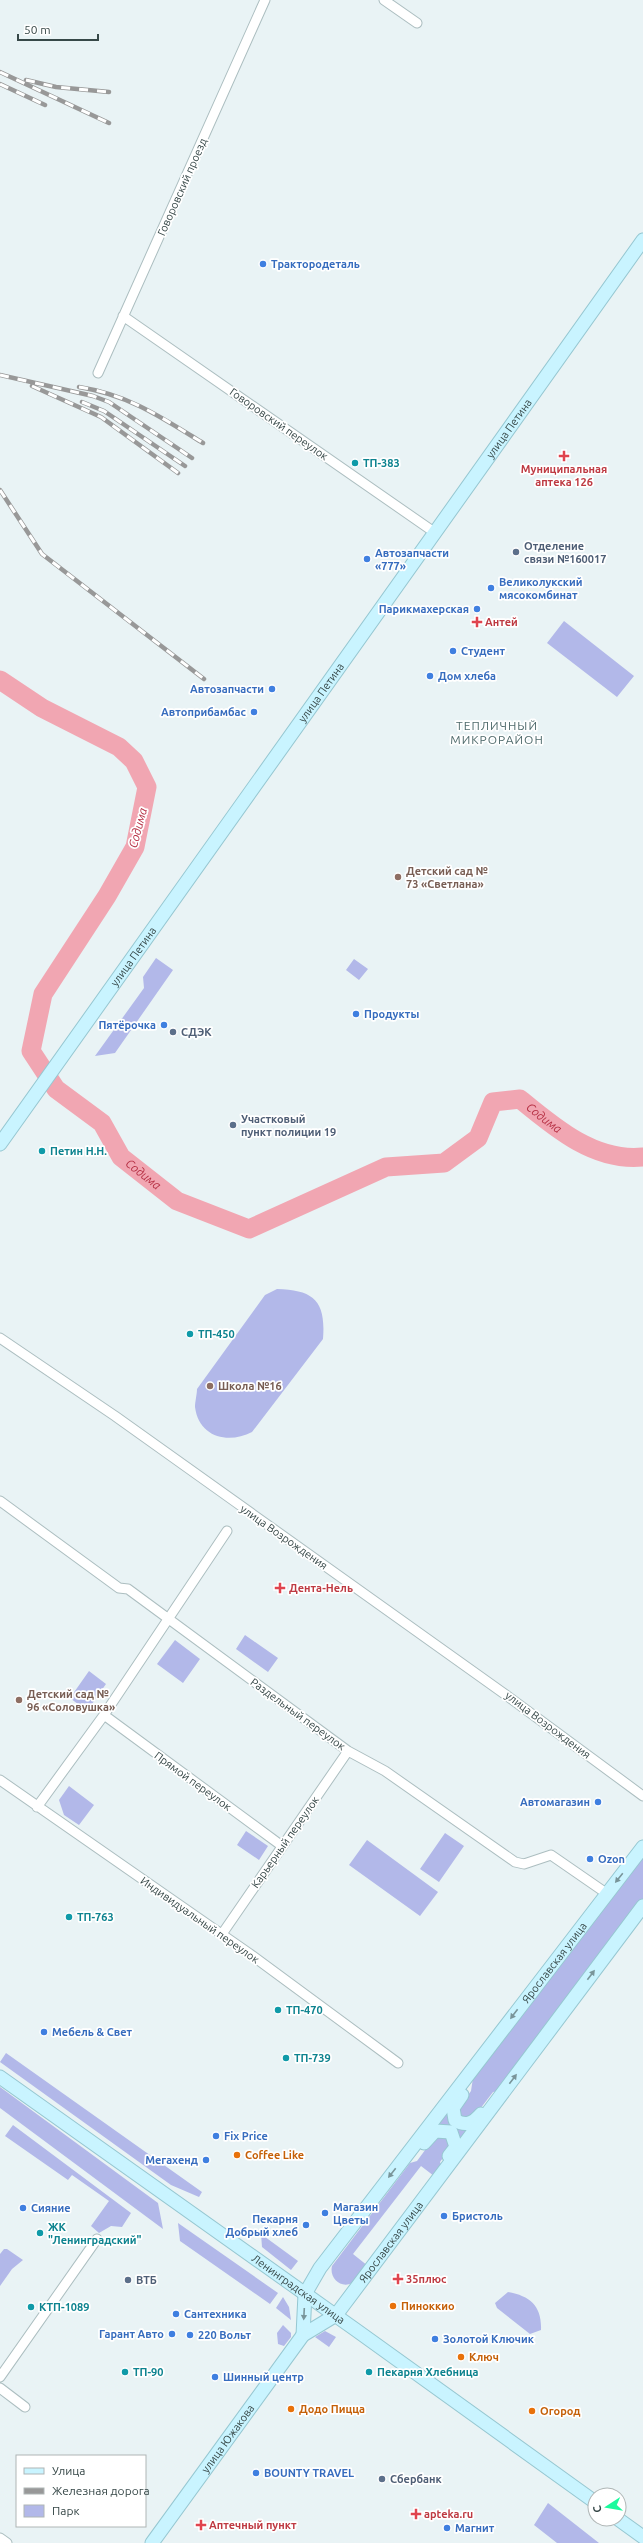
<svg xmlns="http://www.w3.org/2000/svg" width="643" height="2543" viewBox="0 0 643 2543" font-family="Ubuntu,sans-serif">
<rect width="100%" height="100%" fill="#e9f3f5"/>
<path fill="#b2b8e9" d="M564,621L634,676L617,697L547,643Z
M156,958L173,970L115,1053L95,1056L144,988L143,977Z
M354,959L368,969L359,980L346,970Z
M277,1289C314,1290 326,1301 323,1339L252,1432C229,1444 199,1438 195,1407C195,1402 197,1394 197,1389L265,1295Z
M245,1635L278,1658L268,1672L236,1649Z
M175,1640L200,1659L183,1683L157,1664Z
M89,1671L106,1684L87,1711L70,1698Z
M69,1786L94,1805L79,1825L64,1815L59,1800Z
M246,1831L268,1846L259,1860L237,1845Z
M445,1833L464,1846L439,1882L420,1869Z
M367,1840L438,1892L420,1916L349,1865Z
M643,1851V1899L500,2091L493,2092L473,2118H461L458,2109L471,2091L473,2078Z
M6,2053L202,2192L199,2197L171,2185L0,2062Z
M0,2087L158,2203L163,2229L0,2108Z
M449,2111L473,2128L460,2144L437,2127Z
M13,2125L131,2213L122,2227L111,2226L99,2233L91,2226L109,2201L72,2175L68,2180L5,2136Z
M448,2137L450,2148L440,2162L442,2167L434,2176L421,2166L353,2254L368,2266C363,2271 358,2280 352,2283C341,2289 329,2278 332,2266L410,2163L417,2161L434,2138Z
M178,2223L278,2293L270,2304L180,2241Z
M261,2234L298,2261L291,2270L262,2247Z
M4,2249H7L23,2260L12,2269L0,2286V2254Z
M508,2292C531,2296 542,2307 541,2330L530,2334L497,2308L495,2303Z
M283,2297L289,2307L291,2320L276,2308Z
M283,2325L291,2333V2337L284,2346L278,2344L277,2333Z
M325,2331L336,2337L329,2347L315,2337Z
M548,2503L599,2543H557L534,2525Z"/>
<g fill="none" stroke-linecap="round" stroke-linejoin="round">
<path stroke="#f1a6b2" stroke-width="19" id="s1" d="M0,680L42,708L119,747L134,761L147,787L135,847L107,896L43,994L31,1051L56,1089L102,1123L121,1157L177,1201L249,1229L386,1167L444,1163L478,1138L493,1102L520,1099C555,1128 595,1162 643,1157"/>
<defs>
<path id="street" d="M384,0L417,23
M123,316L434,532
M98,373L265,0
M0,1338L115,1416L506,1695L643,1796
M0,1501L119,1588L128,1589L348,1751L385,1771L515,1862L524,1864L551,1855L606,1893
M104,1715L282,1846
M0,1780L250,1954L398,2063
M37,1807L104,1715L227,1531
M222,1934L348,1751
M0,2377L97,2239
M0,2388L25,2407
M0,2538L7,2543"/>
<g id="secondary">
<path id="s2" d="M0,1144L643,240"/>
<path id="s3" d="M0,2077L356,2330L595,2502"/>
<path d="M462,2095L453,2108L455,2120C466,2127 473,2123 481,2114"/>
<path d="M424,2143L435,2131L451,2132L456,2147L449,2156"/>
<path id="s4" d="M303,2335L305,2294L320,2268L643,1847"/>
<path d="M618,2519L643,2537"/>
<path id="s5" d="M152,2543L303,2335L336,2315L643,1906"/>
</g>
</defs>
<use href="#street" stroke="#acbec0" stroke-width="11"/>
<use href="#secondary" stroke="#96c7d1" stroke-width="15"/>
<use href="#street" stroke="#fff" stroke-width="9"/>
<use href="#secondary" stroke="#c9f4ff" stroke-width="13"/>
<defs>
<path id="rail" d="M0,72L109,123
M26,80L56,87L109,92
M0,84L45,105
M0,375L93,396L109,402L192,458
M32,386L101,417L178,473
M79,387C129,395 161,417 203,443
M82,402L104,411L185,466
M0,490L42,554L204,679"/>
</defs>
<use href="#rail" stroke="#989898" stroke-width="4.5"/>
<use href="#rail" stroke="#fff" stroke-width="3" stroke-dasharray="9" stroke-linecap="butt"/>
</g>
<defs><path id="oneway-solid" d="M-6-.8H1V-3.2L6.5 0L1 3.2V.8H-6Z"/></defs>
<g fill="#79959a">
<use href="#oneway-solid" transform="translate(619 1878) rotate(129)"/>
<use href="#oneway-solid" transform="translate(591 1975) rotate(-53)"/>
<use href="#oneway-solid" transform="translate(514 2014) rotate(127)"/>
<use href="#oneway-solid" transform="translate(513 2079) rotate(-53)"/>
<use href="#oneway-solid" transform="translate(392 2173) rotate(128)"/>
<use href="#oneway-solid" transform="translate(304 2314) rotate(93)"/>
</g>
<g fill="#3f7fe0" stroke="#fff" stroke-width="1.5">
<circle cx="263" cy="264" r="4"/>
<circle cx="367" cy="559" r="4"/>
<circle cx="491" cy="588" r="4"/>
<circle cx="477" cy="609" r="4"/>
<circle cx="453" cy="651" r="4"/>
<circle cx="430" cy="676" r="4"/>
<circle cx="272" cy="689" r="4"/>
<circle cx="254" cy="712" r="4"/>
<circle cx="356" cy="1014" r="4"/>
<circle cx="164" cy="1025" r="4"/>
<circle cx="598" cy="1802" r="4"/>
<circle cx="590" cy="1859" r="4"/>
<circle cx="44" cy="2032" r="4"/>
<circle cx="216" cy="2136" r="4"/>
<circle cx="206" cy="2160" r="4"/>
<circle cx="23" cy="2208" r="4"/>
<circle cx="325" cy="2213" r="4"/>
<circle cx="444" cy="2216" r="4"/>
<circle cx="306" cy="2225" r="4"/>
<circle cx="176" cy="2314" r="4"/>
<circle cx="172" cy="2334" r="4"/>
<circle cx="190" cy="2335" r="4"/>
<circle cx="435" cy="2339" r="4"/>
<circle cx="215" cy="2377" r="4"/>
<circle cx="256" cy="2473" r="4"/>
<circle cx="447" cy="2528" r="4"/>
</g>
<g fill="#e0444e" stroke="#fff" stroke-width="1.5">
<path d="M562 450h4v4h4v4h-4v4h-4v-4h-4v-4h4z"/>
<path d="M475 616h4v4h4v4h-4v4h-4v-4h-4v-4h4z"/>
<path d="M278 1582h4v4h4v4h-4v4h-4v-4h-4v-4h4z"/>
<path d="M396 2273h4v4h4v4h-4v4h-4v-4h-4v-4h4z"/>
<path d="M414 2508h4v4h4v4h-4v4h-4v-4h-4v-4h4z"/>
<path d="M199 2519h4v4h4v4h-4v4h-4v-4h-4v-4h4z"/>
</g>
<g fill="#0f9aa8" stroke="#fff" stroke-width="1.5">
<circle cx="355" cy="463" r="4"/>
<circle cx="42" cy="1151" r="4"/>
<circle cx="190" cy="1334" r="4"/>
<circle cx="69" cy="1917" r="4"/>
<circle cx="278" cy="2010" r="4"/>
<circle cx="286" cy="2058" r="4"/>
<circle cx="40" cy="2233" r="4"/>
<circle cx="31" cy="2307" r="4"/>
<circle cx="125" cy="2372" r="4"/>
<circle cx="369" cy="2372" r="4"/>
</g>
<g fill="#5c6f8a" stroke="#fff" stroke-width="1.5">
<circle cx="516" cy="552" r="4"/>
<circle cx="173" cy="1032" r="4"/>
<circle cx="233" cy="1125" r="4"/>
<circle cx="128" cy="2280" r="4"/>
<circle cx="382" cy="2479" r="4"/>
</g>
<g fill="#8d6e63" stroke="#fff" stroke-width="1.5">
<circle cx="398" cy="877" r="4"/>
<circle cx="210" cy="1386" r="4"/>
<circle cx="19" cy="1700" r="4"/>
</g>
<g fill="#e8710a" stroke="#fff" stroke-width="1.5">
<circle cx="237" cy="2155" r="4"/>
<circle cx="393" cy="2306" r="4"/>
<circle cx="461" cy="2357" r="4"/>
<circle cx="291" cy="2409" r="4"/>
<circle cx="532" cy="2411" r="4"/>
</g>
<g text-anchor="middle" stroke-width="3.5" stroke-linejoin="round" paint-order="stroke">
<g font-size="11" fill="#374848" stroke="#fff">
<text transform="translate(182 187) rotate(-66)" y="4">Говоровский проезд</text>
<text transform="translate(279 424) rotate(35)" y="4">Говоровский переулок</text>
<text dy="4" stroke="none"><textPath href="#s2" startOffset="878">улица Петина</textPath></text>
<text dy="4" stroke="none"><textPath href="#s2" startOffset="554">улица Петина</textPath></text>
<text dy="4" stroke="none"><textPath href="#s2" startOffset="230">улица Петина</textPath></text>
<text transform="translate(284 1537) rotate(35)" y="4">улица Возрождения</text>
<text transform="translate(298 1714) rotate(36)" y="4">Раздельный переулок</text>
<text transform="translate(548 1725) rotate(37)" y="4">улица Возрождения</text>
<text transform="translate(193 1781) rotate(36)" y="4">Прямой переулок</text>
<text transform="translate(285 1842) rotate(-55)" y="4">Карьерный переулок</text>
<text transform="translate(200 1920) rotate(35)" y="4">Индивидуальный переулок</text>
<text dy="4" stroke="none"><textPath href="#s4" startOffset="456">Ярославская улица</textPath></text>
<text dy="4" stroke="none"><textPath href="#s5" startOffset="387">Ярославская улица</textPath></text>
<text dy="4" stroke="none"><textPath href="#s3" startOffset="366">Ленинградская улица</textPath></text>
<text dy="4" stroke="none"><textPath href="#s5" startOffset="129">улица Южакова</textPath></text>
</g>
<g font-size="11" font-weight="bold" fill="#366cbe" stroke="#fff" text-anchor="start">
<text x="271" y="268">Трактородеталь</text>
<text x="375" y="557">Автозапчасти<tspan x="375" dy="13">«777»</tspan></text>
<text x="499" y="586">Великолукский<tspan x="499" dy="13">мясокомбинат</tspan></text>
<text x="469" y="613" text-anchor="end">Парикмахерская</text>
<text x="461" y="655">Студент</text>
<text x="438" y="680">Дом хлеба</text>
<text x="264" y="693" text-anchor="end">Автозапчасти</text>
<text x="246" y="716" text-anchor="end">Автоприбамбас</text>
<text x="364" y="1018">Продукты</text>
<text x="156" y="1029" text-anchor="end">Пятёрочка</text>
<text x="590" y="1806" text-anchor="end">Автомагазин</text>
<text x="598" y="1863">Ozon</text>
<text x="52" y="2036">Мебель &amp; Свет</text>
<text x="224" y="2140">Fix Price</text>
<text x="198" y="2164" text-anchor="end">Мегахенд</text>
<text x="333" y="2211">Магазин<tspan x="333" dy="13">Цветы</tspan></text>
<text x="31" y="2212">Сияние</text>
<text x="452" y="2220">Бристоль</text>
<text x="298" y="2223" text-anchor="end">Пекарня<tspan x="298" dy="13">Добрый хлеб</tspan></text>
<text x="184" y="2318">Сантехника</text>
<text x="164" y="2338" text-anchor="end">Гарант Авто</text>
<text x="198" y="2339">220 Вольт</text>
<text x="443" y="2343">Золотой Ключик</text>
<text x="223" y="2381">Шинный центр</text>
<text x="264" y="2477">BOUNTY TRAVEL</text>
<text x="455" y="2532">Магнит</text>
</g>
<g font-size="11" font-weight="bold" fill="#0d838f" stroke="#fff" text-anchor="start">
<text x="363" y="467">ТП-383</text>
<text x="50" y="1155">Петин Н.Н.</text>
<text x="198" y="1338">ТП-450</text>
<text x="77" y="1921">ТП-763</text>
<text x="286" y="2014">ТП-470</text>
<text x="294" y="2062">ТП-739</text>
<text x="48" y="2231">ЖК<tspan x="48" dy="13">"Ленинградский"</tspan></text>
<text x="39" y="2311">КТП-1089</text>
<text x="133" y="2376">ТП-90</text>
<text x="377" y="2376">Пекарня Хлебница</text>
</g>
<g font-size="11" font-weight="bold" fill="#be3a42" stroke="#fff" text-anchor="start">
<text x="564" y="473" text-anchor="middle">Муниципальная<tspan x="564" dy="13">аптека 126</tspan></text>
<text x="485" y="626">Антей</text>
<text x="289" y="1592">Дента-Нель</text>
<text x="406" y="2283">35плюс</text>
<text x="424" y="2518">apteka.ru</text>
<text x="209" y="2529">Аптечный пункт</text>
</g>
<g font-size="11" font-weight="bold" fill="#4e5e75" stroke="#fff" text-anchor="start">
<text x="524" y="550">Отделение<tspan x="524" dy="13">связи №160017</tspan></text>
<text x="181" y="1036">СДЭК</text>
<text x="241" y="1123">Участковый<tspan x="241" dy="13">пункт полиции 19</tspan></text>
<text x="136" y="2284">ВТБ</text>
<text x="390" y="2483">Сбербанк</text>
</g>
<g font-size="11" font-weight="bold" fill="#785e54" stroke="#fff" text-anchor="start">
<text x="406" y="875">Детский сад №<tspan x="406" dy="13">73 «Светлана»</tspan></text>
<text x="218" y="1390">Школа №16</text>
<text x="27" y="1698">Детский сад №<tspan x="27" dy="13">96 «Соловушка»</tspan></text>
</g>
<g font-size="11" font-weight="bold" fill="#c56008" stroke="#fff" text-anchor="start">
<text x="245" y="2159">Coffee Like</text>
<text x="401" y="2310">Пиноккио</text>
<text x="469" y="2361">Ключ</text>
<text x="299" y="2413">Додо Пицца</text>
<text x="540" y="2415">Огород</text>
</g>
<g font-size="12" letter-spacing="1" fill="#4e6a6b" stroke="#fff">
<text x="497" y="730">ТЕПЛИЧНЫЙ<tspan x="497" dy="14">МИКРОРАЙОН</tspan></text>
</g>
<g font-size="12" font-style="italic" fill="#b52f43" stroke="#fff">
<text transform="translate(138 828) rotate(-75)" y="4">Содима</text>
<text dy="4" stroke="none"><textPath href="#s1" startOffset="1117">Содима</textPath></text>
<text dy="4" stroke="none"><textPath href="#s1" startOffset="649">Содима</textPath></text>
</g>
</g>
<rect x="16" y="2455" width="130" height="72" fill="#ffffff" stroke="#afb6b6"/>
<rect x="24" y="2468" width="20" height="6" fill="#c9f4ff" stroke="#afb6b6"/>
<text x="52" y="2475" font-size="12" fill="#374848">Улица</text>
<rect x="24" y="2488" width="20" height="6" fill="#989898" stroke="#afb6b6"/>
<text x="52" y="2495" font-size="12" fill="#374848">Железная дорога</text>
<rect x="24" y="2505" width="20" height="12" fill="#b2b8e9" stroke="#afb6b6"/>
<text x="52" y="2515" font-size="12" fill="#374848">Парк</text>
<g transform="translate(607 2507) rotate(258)"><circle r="19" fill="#ffffff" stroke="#afb6b6"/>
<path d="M0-3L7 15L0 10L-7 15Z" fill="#1bfa9d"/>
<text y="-6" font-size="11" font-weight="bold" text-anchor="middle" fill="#374848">С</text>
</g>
<path d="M18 34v6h80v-6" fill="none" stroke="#374848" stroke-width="2"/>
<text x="24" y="34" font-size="12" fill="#374848" stroke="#ffffff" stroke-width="3" paint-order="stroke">50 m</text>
</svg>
